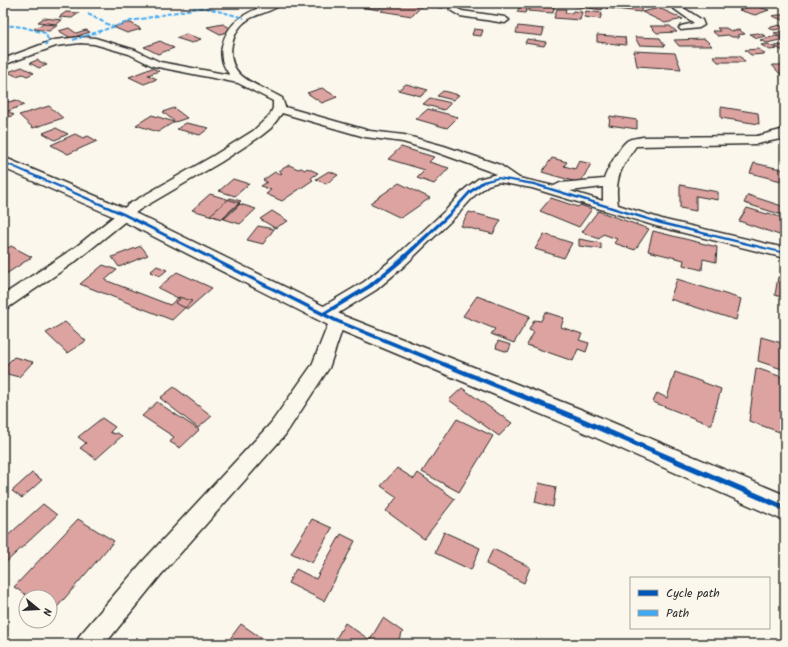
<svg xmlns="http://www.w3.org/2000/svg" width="788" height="647" viewBox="0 0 788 647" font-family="Kalam,sans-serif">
<rect width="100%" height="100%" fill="#fbf7ec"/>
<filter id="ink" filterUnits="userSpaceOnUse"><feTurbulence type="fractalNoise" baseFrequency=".025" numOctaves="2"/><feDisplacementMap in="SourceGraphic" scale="8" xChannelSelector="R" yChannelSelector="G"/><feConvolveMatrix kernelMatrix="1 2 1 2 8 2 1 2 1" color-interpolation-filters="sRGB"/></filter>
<g filter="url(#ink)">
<path fill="#dda3a0" stroke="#2b2b2b" d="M353,3H363L362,4L376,6L379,4L384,5L379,10L350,5Z
M389,3H399L422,6L412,16L381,11Z
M424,3H431L446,5L443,8L422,6Z
M492,3H518L517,6L491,4Z
M575,3L603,6L602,10L574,6Z
M627,3H642L641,12L606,8L607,4L627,6Z
M521,4L529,5L525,13L517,12Z
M531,5L554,7L553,13L528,11Z
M753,5L769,10L755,15L739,10Z
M659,8L683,19L665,23L642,12Z
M557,9H566L565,13H572L573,11L582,12L580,20L554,18Z
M586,11L602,13L600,19L584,17Z
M66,12L79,13L72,18L59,17Z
M778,15H785V21L772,16Z
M44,18L62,20L57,24L38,22Z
M127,23H131L141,29L127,33L113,27Z
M42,24L58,25L49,31L34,29Z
M223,24L234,30L220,34L207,27Z
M779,25L785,28L774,30L768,28Z
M518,26L544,29L542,36L516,33Z
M650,26H670L677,32L657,33Z
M69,28L76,33L86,30L90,32L71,38L59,31Z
M717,28H726L731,31L739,30L745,34L737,35L740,37H732L728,35L718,36L712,31H720Z
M474,29L483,30L481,36L472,35Z
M785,31V38L774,33Z
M758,33L766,36L757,38L750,34Z
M186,34L201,39L192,43L176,38Z
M597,35L625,37L626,45L597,42Z
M776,36L784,39L767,43L760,40Z
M635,37L660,38L665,46L639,45Z
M527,39L546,42L544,46L525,43Z
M705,39L712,46H679L674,40Z
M160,41L174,48L158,54L144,47Z
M768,44L777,49L770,50L761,45Z
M785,45V51H783L774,46Z
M759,49L765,54L751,55L745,50Z
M634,51L675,53L681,69L637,66Z
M713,56H740L745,62H718Z
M37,60L47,65L39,68L30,63Z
M772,65H785V74H780Z
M22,67L34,73L27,76L23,74L16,76L8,72Z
M152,68L159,71L148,75L157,79L144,84L129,77Z
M406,84L428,90L421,96L398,90Z
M322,88L337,97L322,103L307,93Z
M443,91L459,95L453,100L437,96Z
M3,97L9,102L16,100L24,105L8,111L14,115L3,119Z
M430,98L451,103L444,110L423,104Z
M49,106L63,118L33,128L19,115Z
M721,107L758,113L759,124L721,118Z
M174,108L187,118L175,122L163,112Z
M428,109L458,117L447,128L416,119Z
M152,115L174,122L158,132L136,125Z
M610,116L637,120V129L609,125Z
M186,123L209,128L200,135L177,129Z
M56,128L68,134L55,140L43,133Z
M75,134L83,138L88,136L97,141L68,154L51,145Z
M401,147L434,157L429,162L449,168L434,184L417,178L425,170L388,159Z
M552,158L567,162L564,166L575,169L579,161L591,164L580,183L542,172Z
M754,163L785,170V182L750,173Z
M289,165L298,169L301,168L305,170L307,168L318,173L311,178L313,180L282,201L266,194L271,190L261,186L267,182L263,180L275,172L280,174L282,173L279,171Z
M329,171L338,175L326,184L316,179Z
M233,179L249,184L235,196L219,191Z
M399,183L430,198L401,218L370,203Z
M680,185L718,192V200L696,196V211L680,208Z
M210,194L240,203L223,219L192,210Z
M748,195L785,207L782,215L744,203Z
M230,198L241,201L221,219L210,215Z
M551,198L578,207L580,205L592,209L579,227L540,211Z
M240,204L256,209L240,224L224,219Z
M747,208L767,214L768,213L783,218L781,222L785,223V237L739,221Z
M272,211L288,221L275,228L260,219Z
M598,211L649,229L635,250L614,243L617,239L603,234L599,239L582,232Z
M469,212L501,220L493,234L461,226Z
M258,226L274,229L263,244L247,240Z
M653,231L717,247L716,262L703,259L702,270L683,265L684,260L648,251Z
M544,234L572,243L564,258L535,249Z
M579,239L601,243V249L579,246Z
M11,246L32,257L3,276V251Z
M141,246L148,255L119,267L112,257Z
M103,265L117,270L105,280L170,305L179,297L192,301L172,320L80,284Z
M157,266L167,270L160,276L150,272Z
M177,272L212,288L188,309L175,303L180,299L158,288Z
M778,277L785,279V298L775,295Z
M677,279L741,299L736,320L670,299Z
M477,296L530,316L514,343L491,334L495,329L463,316Z
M545,312L564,318L561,327L582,334L579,340L589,343L586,352L578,349L573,361L527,345L534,332L529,330L534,320L541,321Z
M65,322L86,341L67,353L46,333Z
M761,337L785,344V370L758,361Z
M498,341L511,345L508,352L496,348Z
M14,357L33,362L19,377L3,373V368Z
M756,368L785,378V434L749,421Z
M675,372L721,389L711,425L653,402L657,393L667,398Z
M174,387L212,416L198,428L160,398Z
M462,388L512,423L499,436L449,400Z
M157,402L199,430L180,448L170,442L174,437L142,416Z
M102,418L115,427L110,432L114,434L117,433L122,436L96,459L80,448L86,443L78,437Z
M457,419L493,436L459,492L422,472Z
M397,468L414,479L418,473L455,499L424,539L386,511L397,497L381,486Z
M32,473L42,480L22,498L12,491Z
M539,483L556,487L553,507L535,502Z
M43,504L57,515L3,565V540Z
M78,519L114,541L52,613L50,612V597H29L14,587Z
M312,519L332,528L312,563L291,553Z
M444,532L480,548L471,570L435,553Z
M341,534L355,541L324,601L288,583L296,569L316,579Z
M493,549L530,567L524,583L486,564Z
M383,618L403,632L396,644H333L345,623L370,640Z
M241,624L270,644H226Z"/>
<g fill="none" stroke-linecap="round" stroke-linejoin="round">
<defs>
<path id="minor" d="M271,3H282C275,11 259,13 249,19C239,25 235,33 232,44C225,79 259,84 282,98L285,107L370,131L404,135L444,146L500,165L519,178L554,186L560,183L604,179C607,170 620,146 627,141C631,138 639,138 643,137L757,136L785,129V138L757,144L636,146C621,167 614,179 618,205L665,220L785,248V258L656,226L532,188L498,182L488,185L475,195L457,215L404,266L376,290L332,317L337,315L343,317L345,321L329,368L285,435L160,576L105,644H76L80,635L144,560L271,423L312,365L331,317L323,320L317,318L315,314L317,310L364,282L394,258L447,209L465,189L478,179L497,174L436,152L403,142L365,137L282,113L271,128L261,136L221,162L139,210L76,261L9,307L3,309V295L77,246L129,204L213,156L253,131L270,115L273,108V101L238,83L153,66L129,54L94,44L80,43L56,46L3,65V59L54,40L80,37L95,38L135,50L160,62L230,75C223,66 220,58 222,46C228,20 248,12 271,3ZM603,187V201L570,191Z
M449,3H457L458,9L462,11L505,17L509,20L505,23L460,16L450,10Z
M666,3H676L702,20L704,25L699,28L681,30L679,28L681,26L694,23Z"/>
<path id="tertiary" d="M3,157L129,210L344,316L585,411L785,495V521L567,425L330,326L117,218L3,168Z"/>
</defs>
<use href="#minor" stroke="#2b2b2b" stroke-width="3"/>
<use href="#tertiary" stroke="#2b2b2b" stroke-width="3"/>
<use href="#minor" fill="#fbf7ec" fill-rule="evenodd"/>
<use href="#tertiary" fill="#fbf7ec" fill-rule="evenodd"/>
<path stroke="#3fa9f5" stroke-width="2" stroke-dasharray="4.5 2" stroke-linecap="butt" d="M88,14L113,27
M3,25L23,27L45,33L48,39L46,45
M73,40L131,21L198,8H207L244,18"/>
<defs>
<path id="cycleway" d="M3,161L124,213L323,312L368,285L397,261L451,211L469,191L482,181L498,177L535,183L662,222L785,252V254L660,224L533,185L498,179L484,183L471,193L453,213L401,263L372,287L327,314L339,320L578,416L785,505V511L574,420L335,322L122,215L3,163Z"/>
</defs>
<use href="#cycleway" stroke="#fbf7ec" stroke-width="3"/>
<use href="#cycleway" fill="#0057b8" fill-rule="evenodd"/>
</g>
</g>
<rect width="788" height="647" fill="none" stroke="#fbf7ec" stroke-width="16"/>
<rect x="8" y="8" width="772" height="631" fill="none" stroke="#2b2b2b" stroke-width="1.5" filter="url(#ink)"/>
<rect x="630" y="577" width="140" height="52" fill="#fbf7ec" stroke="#a8a59f"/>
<rect x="638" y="590" width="20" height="6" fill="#0057b8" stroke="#a8a59f"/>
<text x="666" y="597" font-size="12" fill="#2b2b2b">Cycle path</text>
<rect x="638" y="610" width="20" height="6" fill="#3fa9f5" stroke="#a8a59f"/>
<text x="666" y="617" font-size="12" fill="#2b2b2b">Path</text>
<g transform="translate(38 609) rotate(108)"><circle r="19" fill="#fbf7ec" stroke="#a8a59f"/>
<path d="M0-3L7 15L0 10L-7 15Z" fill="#2b2b2b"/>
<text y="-6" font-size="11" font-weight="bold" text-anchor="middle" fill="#2b2b2b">N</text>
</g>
</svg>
